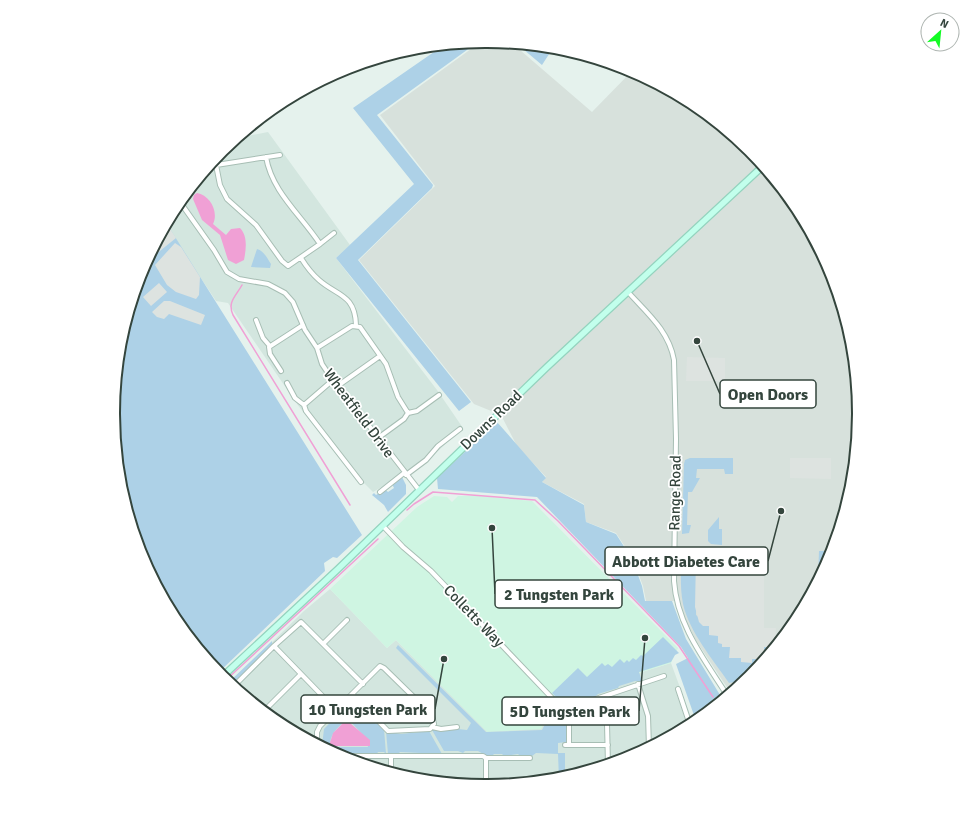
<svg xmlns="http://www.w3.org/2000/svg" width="972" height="827" viewBox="0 0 972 827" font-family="Signika,sans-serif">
<rect width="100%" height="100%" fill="#e5f2ed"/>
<path fill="#d3e6df" d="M268,132L350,245L336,258L437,390L463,428L427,461L373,492L338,457L297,404L228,303L216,301L166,225L176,206L223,150L237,138Z
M330,589L387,648L396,640L487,731L558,698L671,663L693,723L628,758L558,779L486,786L413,779L343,758L279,723L230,683L304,611Z"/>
<path fill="#cff5e2" d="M434,496L447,497L452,502L458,496H478L532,501L678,648L671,663L558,698L541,729L487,732L396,640L387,648L330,589L417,507Z"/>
<path fill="#d7e1dc" d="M482,41L513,44L592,112L632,71L693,104L750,150L796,207L830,271L851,341L858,414L851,486L830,556L796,621L749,677L730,692L695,639L683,614L679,601H646L643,586L633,559L616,533L586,522L584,504L542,482L546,477L517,446L501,415L474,404L359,260L435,186L380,115Z"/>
<path fill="#add1e7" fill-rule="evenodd" d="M478,42L377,115L433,185L432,188L358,260L471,402L459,411L336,258L414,184L353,108L444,45Z
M517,44L553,48L542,65Z
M167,224L362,535L337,558L333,557L324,563L325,571L219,672L176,620L142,556L121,486L114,413L121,341L142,271Z
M257,249C264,251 267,258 271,264L270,268L251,267Z
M497,422L546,478L542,482L584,505L586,522L616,534L632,559L642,586L645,601H672L686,639L720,695L700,710L701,716L696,721L676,664L688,658L681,647L537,497L438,489L437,478Z
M690,458H733V474H725L724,469H697L696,478H700L692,492H688L687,525H691L689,533L682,534L684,464L685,460Z
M402,477L406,485V494L388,512L384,505L372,495L374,493L376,495L385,489L388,492L394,488L392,484Z
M719,517V529H722V545L711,544L708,541V530Z
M692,551H696L701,555L700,558L696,559V615C707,624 716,631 722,643L730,647L741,658V662L752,659L764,647H774C761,662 750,681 729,683C712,658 690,633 683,604C680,589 681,573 681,558H691Z
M819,551H832L818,578Z
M663,637L679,653L675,655L671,662L639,672L642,681H635L619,686L618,688L598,694L596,696L567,707C570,717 567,730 567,742L558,743V753H565V777L559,779L558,754L536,753L532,756H520L518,754L504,756L502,754H494L492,756H487L478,751H465L463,753L458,751H444L432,730L449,728L467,730L471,723L396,648L398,645L486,732L542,730L558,699L552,693L578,668L587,677L602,663L605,666L608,664L612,667L620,659L624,663L627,660L629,662L633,658L636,660L641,655L643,656Z
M272,641V646L232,685L229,682Z
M353,699L376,724H379L384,729L386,754L384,752H378L376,755L337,754L322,746L324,729ZM349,720L366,738L368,747H335L329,745C331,742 330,739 332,736C335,729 342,723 349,720Z
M386,731L401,734L429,731L442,754L400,752L398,754H388Z"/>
<path fill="#dde3e0" d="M167,224L176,238L150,259L149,257Z
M175,243L181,247L200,277L199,295L196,299L176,292L167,285L155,265Z
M159,283L167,292L151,306L143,297Z
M164,301H170L205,315L201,325L169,314L164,319L157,317L152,312Z
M687,357L725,358V381H686Z
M790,458H831V479L790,478Z
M708,550H764V628H776L775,645L774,647H764V659H752V663L741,662V658H729L730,647H722V644L718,643V636L709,635V626H703L699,622L695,607L696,558L705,559Z"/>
<path fill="#f0a0d5" d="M197,193C210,195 219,212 213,224L226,235L231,229L240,228C248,236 246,250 244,260L236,264L228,260L220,235L202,220L193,199L194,195Z
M344,718L370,740V746H329L333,733L342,724Z"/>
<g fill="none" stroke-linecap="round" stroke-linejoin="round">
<path stroke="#f0a0d5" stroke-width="1.5" d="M242,285C236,296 227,302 233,315L350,505
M407,510L414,504L433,492L535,500L558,521L679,646L713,697
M226,680L378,539"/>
<defs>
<path id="street" d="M216,165L220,185L227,199L256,225L282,261L288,266L320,244C301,215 272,192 266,157
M210,166L280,155
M180,202L214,250L227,272L239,279L268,284L285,293L293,302L305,330L317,348L322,364L328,373L419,490
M320,244L334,233
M301,258C306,266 312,274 319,280C337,296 355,294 356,325
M628,292C647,313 669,331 674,360L676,439L674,581C677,625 704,659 727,695
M256,320L263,338L269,345
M317,348L352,326L360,327L386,364L398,397L408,413
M281,371L270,354L269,347L303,325
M287,383L295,398L304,405L306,411L361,482
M339,385L380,356
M304,405L333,380
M408,413L417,411L439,395
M378,438L404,419L408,413
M406,475L426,460L438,446L460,429
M380,492L404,473
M383,526L403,547L431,571L552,698V702L546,710
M323,644L347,620
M638,684L648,716L649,747
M234,686L274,646
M678,689L690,725
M599,698L607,724L608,764
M572,707L664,676
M336,710L274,646L301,622L363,684
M264,711L301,674
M432,727L441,729L457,727
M317,744V732L320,726L380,666L384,668L432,715L434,724L430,729L388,731L352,694
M565,745H608
M569,745V723
M351,756H483L486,758H530
M391,757V772
M486,786V758"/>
<path id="secondary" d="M222,677L338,569L547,367L763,166"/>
</defs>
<use href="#street" stroke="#a7beb4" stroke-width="6"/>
<use href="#secondary" stroke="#94d3be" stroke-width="8"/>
<use href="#street" stroke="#fff" stroke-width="4"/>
<use href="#secondary" stroke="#c2ffec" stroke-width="5.5"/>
</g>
<g text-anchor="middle" stroke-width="3.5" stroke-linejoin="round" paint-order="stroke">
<g font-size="15" fill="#34453d" stroke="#fff">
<text transform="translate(359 413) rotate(53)" y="5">Wheatfield Drive</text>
<text transform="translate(491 420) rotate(-44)" y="5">Downs Road</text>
<text transform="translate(675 493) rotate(-89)" y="5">Range Road</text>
<text transform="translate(474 616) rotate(46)" y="5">Colletts Way</text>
</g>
</g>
<path d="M0 0H972V827H0ZM485 48H487A365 365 0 0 1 852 413V414A365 365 0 0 1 487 779H485A365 365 0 0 1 120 414V413A365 365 0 0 1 485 48Z" fill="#fff" fill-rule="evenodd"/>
<path fill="none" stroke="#34453d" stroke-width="2" d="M485 48H487A365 365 0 0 1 852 413V414A365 365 0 0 1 487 779H485A365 365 0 0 1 120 414V413A365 365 0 0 1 485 48Z"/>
<path fill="none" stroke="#34453d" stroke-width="1.5" d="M697 341L720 394M781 511L768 561M492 528L495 594M444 659L435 709M645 638L639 711"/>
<g fill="#34453d" stroke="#fff" stroke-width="1.5">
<circle cx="697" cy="341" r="4"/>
<circle cx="781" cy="511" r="4"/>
<circle cx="492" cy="528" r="4"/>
<circle cx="444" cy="659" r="4"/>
<circle cx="645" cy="638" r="4"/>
</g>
<g fill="#fff" stroke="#34453d" stroke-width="1.5">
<rect x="720" y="380" width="96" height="28" rx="4"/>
<rect x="605" y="547" width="163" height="28" rx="4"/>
<rect x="495" y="580" width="127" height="28" rx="4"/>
<rect x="301" y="695" width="134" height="28" rx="4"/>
<rect x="502" y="697" width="137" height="28" rx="4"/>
</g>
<g font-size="16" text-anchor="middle" font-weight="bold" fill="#34453d">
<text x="768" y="400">Open Doors</text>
<text x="686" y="567">Abbott Diabetes Care</text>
<text x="559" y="600">2 Tungsten Park</text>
<text x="368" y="715">10 Tungsten Park</text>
<text x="570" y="717">5D Tungsten Park</text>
</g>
<g transform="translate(940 32) rotate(27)"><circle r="19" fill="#ffffff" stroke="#aeb5b1"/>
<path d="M0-3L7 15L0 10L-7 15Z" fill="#13fb25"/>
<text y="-6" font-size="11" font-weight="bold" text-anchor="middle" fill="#34453d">N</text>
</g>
</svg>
